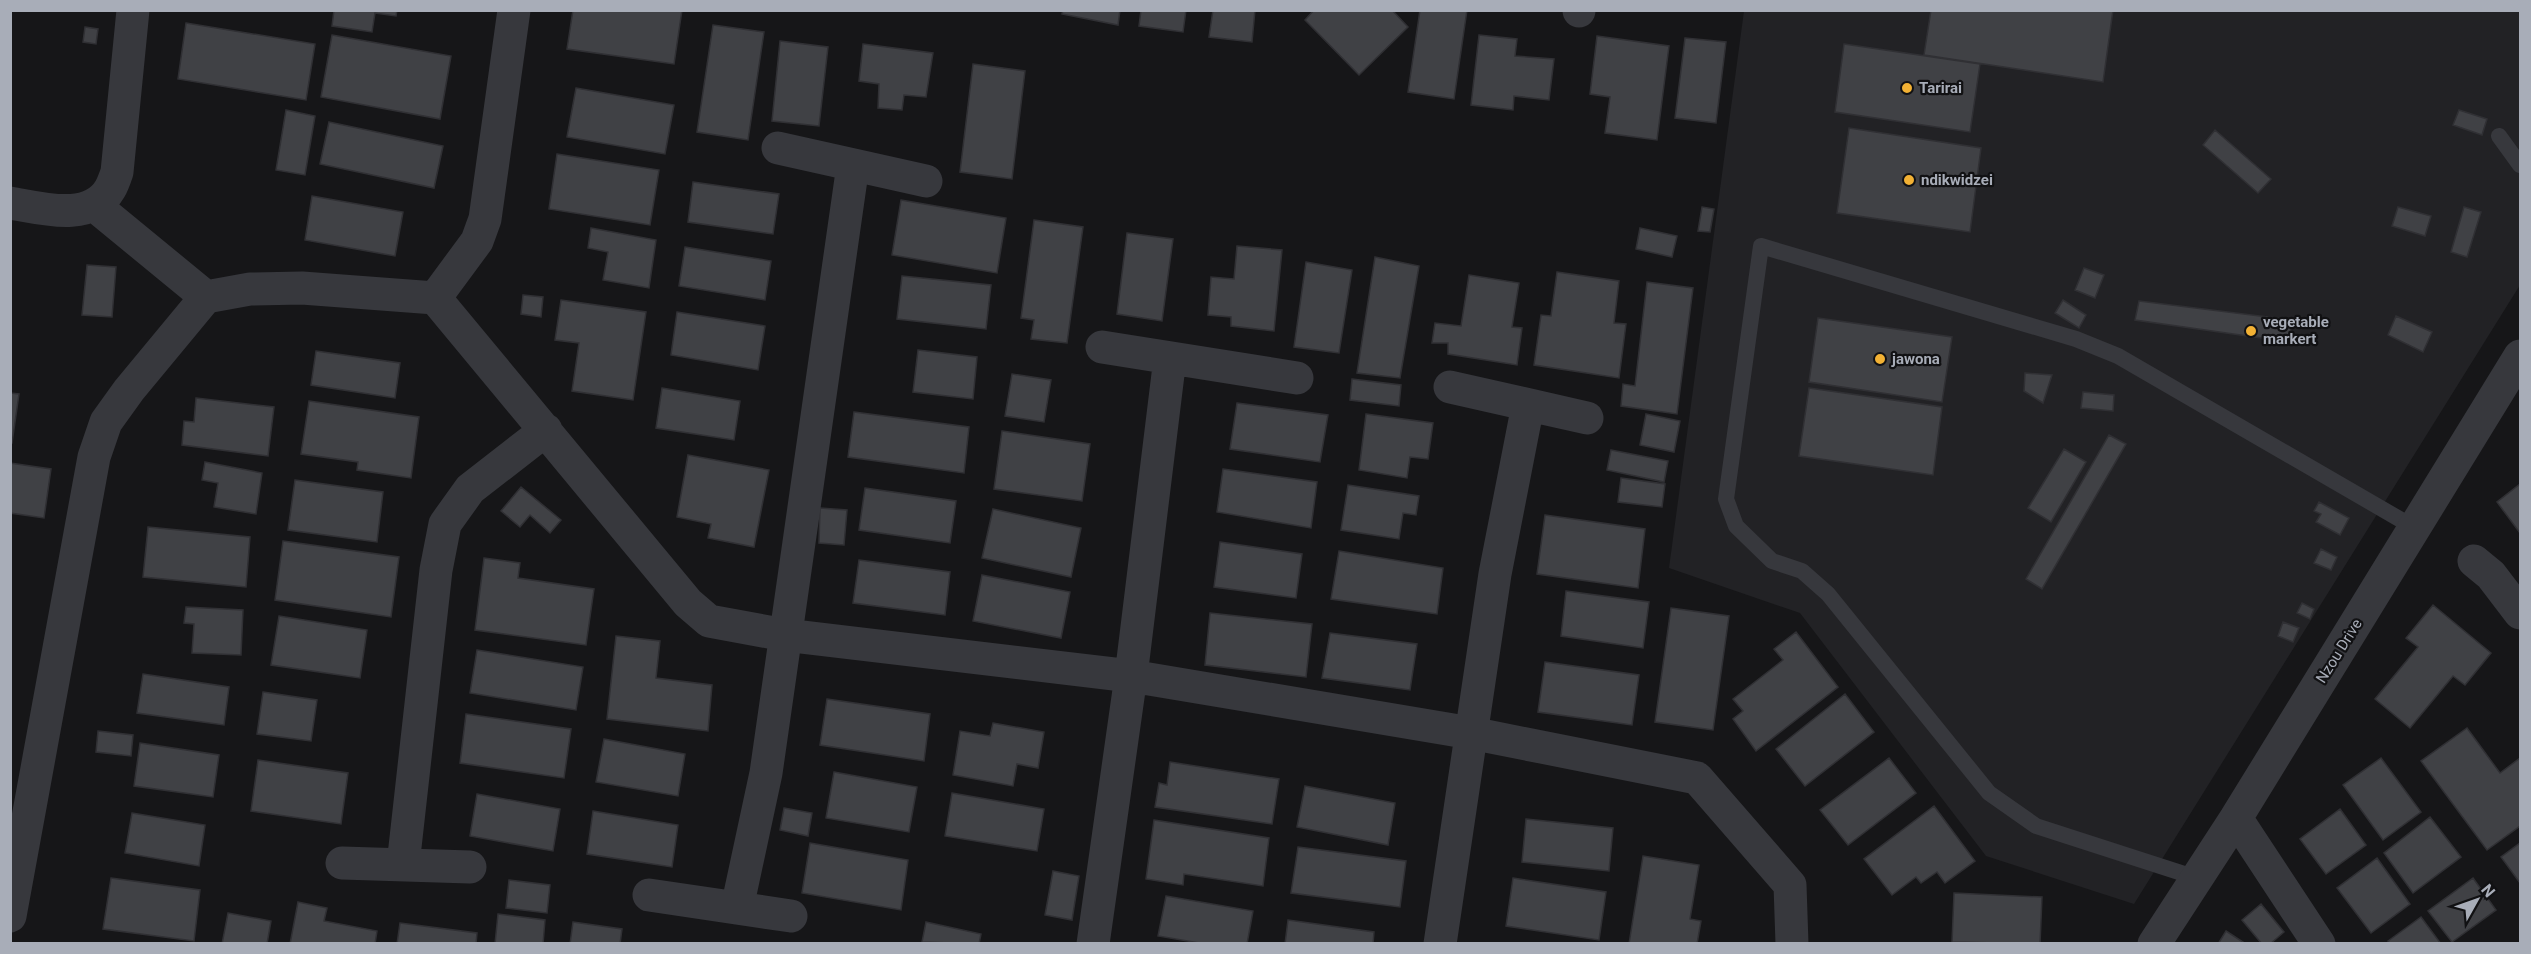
<svg xmlns="http://www.w3.org/2000/svg" width="2531" height="954" viewBox="0 0 2531 954" font-family="Roboto,sans-serif">
<rect width="100%" height="100%" fill="#161618"/>
<path fill="#222225" d="M1744,11H2520V285L2134,904L1986,856L1800,613L1669,568Z"/>
<path fill="#404145" stroke="#303034" stroke-width="1.5" d="M334,10H397L396,16L375,13L372,32L332,26Z
M573,10H682L674,64L567,49Z
M1063,10H1120L1118,25L1062,14Z
M1141,10H1186L1183,32L1139,26Z
M1213,10H1255L1252,42L1209,37Z
M1314,10H1392L1408,27L1359,75L1305,20Z
M1420,10H1467L1454,99L1408,92Z
M1931,10H2113L2103,82L1924,55Z
M186,23L315,44L306,100L178,79Z
M713,25L764,32L748,140L697,132Z
M85,27L98,29L96,44L83,42Z
M332,35L451,56L440,119L321,97Z
M1479,35L1517,39L1515,56L1554,59L1549,100L1514,96L1513,110L1471,105Z
M1597,36L1669,46L1657,140L1605,133L1610,97L1590,94Z
M1685,38L1726,42L1716,123L1675,118Z
M780,41L828,47L819,126L772,121Z
M863,44L933,53L926,97L904,95L902,110L878,108L879,84L859,81Z
M1844,44L1980,64L1970,132L1835,112Z
M973,64L1025,71L1012,179L960,172Z
M576,88L674,105L665,154L567,137Z
M286,110L315,116L305,175L276,170Z
M2459,110L2487,119L2482,135L2453,125Z
M329,122L443,146L434,188L320,164Z
M1849,128L1981,148L1970,232L1837,213Z
M2215,130L2271,179L2258,193L2203,145Z
M557,154L659,170L650,225L549,209Z
M693,182L779,194L773,234L688,222Z
M312,196L403,212L395,256L305,240Z
M901,200L1006,218L997,273L892,255Z
M1702,207L1714,209L1710,232L1698,231Z
M2398,207L2431,216L2425,236L2392,226Z
M2464,207L2481,212L2467,257L2451,252Z
M1034,220L1083,227L1067,343L1031,339L1034,320L1021,318Z
M591,228L656,240L649,288L603,280L608,252L588,248Z
M1640,228L1677,236L1672,257L1636,249Z
M1127,233L1173,239L1162,321L1117,314Z
M1237,246L1282,250L1274,331L1231,326V317L1208,315L1211,277L1234,279Z
M685,247L771,261L765,300L679,286Z
M1375,257L1419,266L1400,378L1357,373Z
M1306,262L1352,270L1339,353L1294,347Z
M87,265L116,267L112,317L82,315Z
M2084,268L2104,275L2095,298L2075,290Z
M1557,272L1619,281L1614,323L1626,324L1619,378L1534,365L1541,315L1551,316Z
M1469,275L1519,283L1512,327L1522,328L1517,365L1448,354V343H1432L1435,323L1461,326Z
M902,276L991,285L986,329L897,319Z
M1647,282L1693,288L1677,414L1621,406L1623,384L1635,386Z
M523,295L543,297L541,317L521,314Z
M561,300L646,312L633,400L572,391L579,343L555,340Z
M2063,300L2086,315L2079,328L2055,313Z
M2139,301L2292,320L2289,342L2135,320Z
M677,312L765,326L758,370L671,355Z
M2396,316L2432,332L2423,352L2388,335Z
M1818,318L1952,337L1942,402L1809,382Z
M918,350L977,357L973,399L913,392Z
M316,351L400,363L395,398L311,385Z
M2025,373L2052,375L2043,403L2024,391Z
M1012,374L1051,380L1044,422L1005,416Z
M1352,379L1401,385L1399,406L1350,400Z
M662,388L740,401L734,440L656,428Z
M1809,388L1942,407L1933,475L1799,456Z
M2083,392L2114,395L2113,411L2081,408Z
M10,393L19,394L12,443H10Z
M196,398L274,407L268,456L182,445L184,421L194,422Z
M309,401L419,417L411,478L357,470L358,462L301,454Z
M1237,403L1328,415L1320,462L1230,449Z
M854,412L969,427L964,473L848,457Z
M1366,414L1433,423L1428,459L1410,457L1407,478L1359,470Z
M1646,414L1680,421L1674,452L1640,445Z
M1002,431L1090,444L1082,501L994,489Z
M2109,435L2126,444L2042,589L2026,579Z
M2064,449L2086,462L2051,522L2028,508Z
M1611,450L1668,461L1664,482L1607,470Z
M688,455L769,470L754,547L708,538L711,524L677,517Z
M205,462L262,473L256,514L214,507L218,483L202,480Z
M10,463L51,469L44,518L10,513Z
M1223,469L1317,482L1311,528L1217,512Z
M1621,478L1665,484L1662,507L1618,502Z
M295,480L383,492L377,542L288,530Z
M2520,484V533L2497,502Z
M1348,485L1419,496L1416,515L1403,513L1399,539L1341,530Z
M521,487L561,520L550,533L530,515L520,527L501,511Z
M865,488L956,501L950,543L859,530Z
M2319,502L2349,518L2340,535L2316,522L2321,514L2314,511Z
M820,508L847,510L844,545L819,543Z
M993,509L1081,528L1071,577L982,558Z
M1545,515L1645,529L1638,588L1537,574Z
M148,527L250,537L246,587L143,577Z
M283,541L399,557L391,617L275,600Z
M1220,542L1302,554L1296,598L1214,587Z
M2321,549L2337,557L2331,570L2314,563Z
M1339,551L1443,568L1437,614L1331,599Z
M484,558L520,563L518,578L594,589L586,645L475,630Z
M859,560L950,572L945,615L853,603Z
M982,575L1070,592L1061,638L973,621Z
M1566,591L1649,602L1643,648L1561,636Z
M2302,603L2314,609L2310,619L2297,613Z
M2433,605L2491,653L2465,685L2453,676L2410,728L2375,699L2418,647L2406,638Z
M186,607L243,610L241,655L192,653L194,624L184,623Z
M1671,608L1729,616L1713,730L1655,722Z
M1210,613L1312,624L1306,677L1205,665Z
M279,616L367,630L360,678L271,665Z
M2283,622L2299,628L2293,642L2278,636Z
M1796,632L1838,687L1756,751L1733,719L1743,711L1733,699L1783,660L1774,649Z
M1330,633L1417,644L1410,690L1322,678Z
M616,636L660,641L656,678L712,685L708,731L607,719Z
M477,650L583,667L576,710L470,693Z
M1545,662L1639,675L1632,725L1538,712Z
M143,674L229,687L224,725L137,713Z
M263,692L317,700L311,741L257,734Z
M1845,694L1874,732L1805,786L1776,749Z
M827,699L930,714L924,761L820,745Z
M466,714L571,729L564,778L460,763Z
M993,723L1044,732L1038,768L1017,764L1013,786L953,775L960,731L990,736Z
M2467,728L2500,773L2520,758V826L2487,850L2421,761Z
M98,731L133,735L131,756L96,752Z
M604,739L685,754L678,796L596,782Z
M140,743L219,755L213,797L134,786Z
M1889,758L1916,793L1848,845L1820,810Z
M2381,758L2421,812L2383,840L2343,785Z
M258,760L348,773L341,824L251,811Z
M1170,762L1279,779L1272,824L1155,807L1159,783L1167,785Z
M834,772L917,787L909,832L826,818Z
M1305,786L1395,803L1388,845L1297,827Z
M952,793L1044,809L1037,851L945,836Z
M477,794L560,809L553,851L470,836Z
M1934,806L1975,861L1945,883L1937,872L1921,883L1916,877L1892,895L1864,859Z
M784,808L812,813L808,836L780,830Z
M2340,809L2366,845L2326,874L2300,839Z
M593,811L678,825L672,867L587,854Z
M132,813L205,825L199,866L125,853Z
M2430,817L2461,857L2413,893L2384,853Z
M1526,819L1613,828L1609,871L1522,862Z
M1154,820L1269,838L1263,886L1184,874L1183,885L1146,879Z
M810,843L908,860L901,910L802,893Z
M2520,843V883L2501,857Z
M1298,847L1406,861L1400,907L1291,893Z
M1643,856L1699,865L1690,919L1701,921L1697,944H1629Z
M2377,858L2410,904L2371,933L2337,888Z
M1053,871L1079,876L1072,920L1045,915Z
M111,878L200,890L194,941L103,929Z
M1513,878L1606,892L1599,940L1506,926Z
M2473,878L2496,910L2452,942L2428,911Z
M509,880L550,885L547,913L506,908Z
M1954,893L2042,897L2040,944L1952,942Z
M1166,896L1253,911L1247,944H1205L1158,936Z
M298,902L327,908L324,921L377,931L375,944H290Z
M2261,904L2284,932L2270,944H2262L2242,920Z
M228,913L271,921L267,944H222Z
M498,914L545,920L543,944H495Z
M2421,917L2441,944H2391L2388,941Z
M1288,920L1374,932L1373,944H1285Z
M573,922L622,929L620,944H570Z
M926,922L981,934L979,944L922,942Z
M400,923L477,933L476,944H397Z
M2226,931L2246,944H2218Z"/>
<g fill="none" stroke-linecap="round" stroke-linejoin="round">
<path stroke="#37383d" stroke-width="16" d="M2499,136L2520,165
M2197,878L2036,826L1989,793L1828,594L1802,571L1772,561L1736,526L1726,499L1761,246L2076,339L2118,356L2415,528"/>
<path stroke="#37383d" stroke-width="33" d="M1579,11V10
M778,148L926,181
M10,203C41,208 90,223 110,189C113,184 115,178 117,172L133,10
M94,205L206,297
M435,298L477,241L485,219L514,10
M1102,347L1297,378
M1450,387L1587,418
M2474,561L2491,575L2520,613
M2236,818L2319,944
M342,863L470,867
M403,865L436,570L445,524L470,489L546,430
M649,895L791,916
M737,908L766,773L853,165
M10,916L94,457L106,422L129,390L206,297L250,289L302,288L435,298L688,603L709,621L785,635L1131,676L1471,733L1697,778L1790,885L1792,944
M1093,944L1131,676L1170,358
M1440,944L1495,574L1528,405
M2154,944L2236,818L2520,356"/>
</g>
<g fill="#f2b134" stroke="#111113" stroke-width="2">
<circle cx="1907" cy="88" r="6"/>
<circle cx="1909" cy="180" r="6"/>
<circle cx="2251" cy="331" r="6"/>
<circle cx="1880" cy="359" r="6"/>
</g>
<g text-anchor="middle" stroke-width="4.5" stroke-linejoin="round" paint-order="stroke">
<g font-size="15" font-weight="bold" fill="#a8adb8" stroke="#111113" text-anchor="start">
<text x="1919" y="93">Tarirai</text>
<text x="1921" y="185">ndikwidzei</text>
<text x="2263" y="327">vegetable<tspan x="2263" dy="17">markert</tspan></text>
<text x="1892" y="364">jawona</text>
</g>
<g font-size="15" fill="#a8adb8" stroke="#111113">
<text transform="translate(2339 651) rotate(-58)" y="5">Nzou Drive</text>
</g>
</g>
<rect width="2531" height="954" fill="none" stroke="#a8adb8" stroke-width="24"/>
<g transform="translate(2477 900) rotate(50)" stroke="#111113" stroke-width="4.5" paint-order="stroke">
<path d="M0-4.5L10 22L0 15L-10 22Z" fill="#a8adb8"/>
<text y="-9" font-size="16" font-weight="bold" text-anchor="middle" fill="#a8adb8">N</text>
</g>
</svg>
